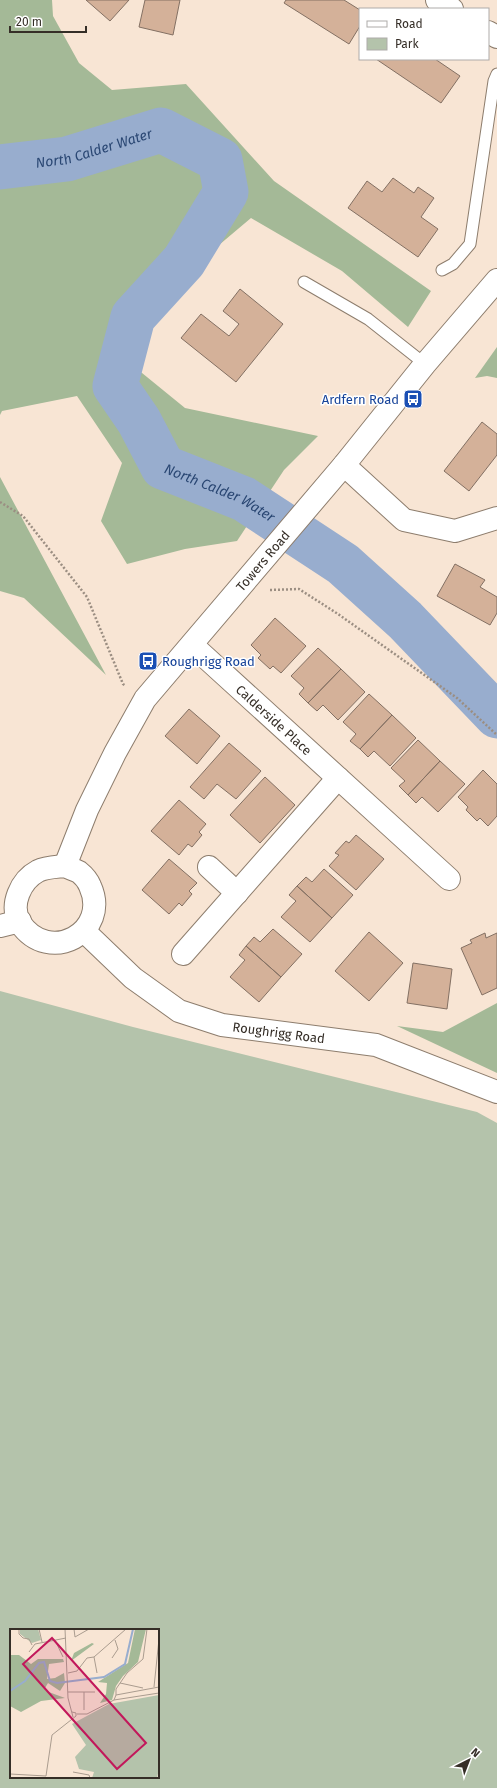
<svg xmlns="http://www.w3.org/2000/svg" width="497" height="1788" viewBox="0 0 497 1788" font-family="'Fira Sans',sans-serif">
<rect width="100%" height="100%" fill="#f8e5d4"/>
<path fill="#b4c3ab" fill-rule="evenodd" d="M0,991L133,1027L477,1112L497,1123V1788H0ZM11,1630H158V1777H11Z"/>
<path fill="#a4b997" d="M0,0H52L53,16L79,63L112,90L186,84L274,181L431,291L408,327L342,271L251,218L104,342L185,408L318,436L284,470L237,541L185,549L127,564L101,521L122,463L77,396L2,411L0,415Z
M497,347V378L487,376L475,378Z
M0,477L106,675L24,598L0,591Z
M497,1003V1073L397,1026L443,1032Z"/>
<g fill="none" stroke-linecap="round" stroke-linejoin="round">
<path stroke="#98adce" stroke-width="45" id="s1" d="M0,167L67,159L161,130L220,160L226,192L184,261L133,317L115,386L139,421L163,467L244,499L343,564L405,620L497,716"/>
</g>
<path fill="#d4b199" stroke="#837063" d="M86,0H129L110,21Z
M145,0H180L173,35L139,27Z
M286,0H344L360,10V26L349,44L284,3Z
M376,59H435L460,76L441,103Z
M393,178L414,193L418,187L434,198L421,217L438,229L418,257L348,208L367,181L382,192Z
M240,289L283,324L236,382L181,338L201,314L229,336L239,324L223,311Z
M482,422L497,434V455L469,491L444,471Z
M455,564L485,580L480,587L497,597V613L490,625L437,596Z
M275,618L306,646L281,673L273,666L270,669L258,658L261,655L251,645Z
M318,648L341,669L308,703L299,694L304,688L291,676Z
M341,669L365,692L338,720L323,705L317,711L308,703Z
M369,694L392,715L360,749L350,741L356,734L343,722Z
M189,709L220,736L197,764L165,736Z
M392,715L416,738L390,766L374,751L368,757L360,749Z
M418,740L440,761L408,795L399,786L405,781L391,768Z
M229,743L261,771L236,799L217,784L204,799L190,787Z
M440,761L465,784L438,812L422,797L416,803L408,795Z
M483,770L497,784V816L488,826L480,818L477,821L466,810L468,807L458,797Z
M265,777L295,805L260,843L230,815Z
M179,800L206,824L199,832L202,835L192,847L188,844L179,855L151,831Z
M356,835L384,859L356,890L329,866L339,855L335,853L346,841L349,843Z
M169,859L197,883L189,891L192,894L182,906L179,903L169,914L142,890Z
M324,869L353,895L332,918L297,886L306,877L312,882Z
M297,886L332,918L310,942L281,917L296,901L289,895Z
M273,929L302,954L281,977L246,946L254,937L260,942Z
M369,932L403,963L369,1001L335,971Z
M485,933L486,938L497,933V988L482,995L461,948L472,943L470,940Z
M246,946L281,977L259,1002L230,977L245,960L239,955Z
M413,963L452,969L447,1009L407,1003Z"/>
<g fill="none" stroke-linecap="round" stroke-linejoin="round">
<defs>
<path id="service" d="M442,270L453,264L470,244L494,81L497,74
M304,282L368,319L425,364"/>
<g id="minor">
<path d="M437,0L452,9"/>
<path d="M488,32L497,37"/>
<path d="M344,465L404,520L455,531L497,518"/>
<path id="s2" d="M192,645L449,879"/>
<path d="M209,867L237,893"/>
<path id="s3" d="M84,931L133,978L179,1011L222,1025L376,1045L497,1092"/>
<path d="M183,954L338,778"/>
</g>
<g id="tertiary">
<path id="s4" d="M65,866L87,810L115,753L145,699L344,465L425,364L497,280"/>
<path d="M65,866C69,868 75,870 79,872C84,876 88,881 90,886C111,932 49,966 20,923C9,905 21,880 38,871C46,867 56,867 65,866Z"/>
<path d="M0,926L20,921"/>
</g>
</defs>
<use href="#service" stroke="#8d7d6d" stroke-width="13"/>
<use href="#minor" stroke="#8d7d6d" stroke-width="24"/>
<use href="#tertiary" stroke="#8d7d6d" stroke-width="24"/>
<path stroke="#9b8e82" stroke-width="2.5" stroke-dasharray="2 2" stroke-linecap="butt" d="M0,502L23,516L87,597L123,684L126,686
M270,590L299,589L338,614L457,698L497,735"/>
<use href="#service" stroke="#fff" stroke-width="11"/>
<use href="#minor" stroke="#fff" stroke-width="22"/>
<use href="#tertiary" stroke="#fff" stroke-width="22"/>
</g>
<defs>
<symbol id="bus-square" viewBox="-11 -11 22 22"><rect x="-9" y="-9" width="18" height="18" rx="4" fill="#1a4fb4" stroke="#fff"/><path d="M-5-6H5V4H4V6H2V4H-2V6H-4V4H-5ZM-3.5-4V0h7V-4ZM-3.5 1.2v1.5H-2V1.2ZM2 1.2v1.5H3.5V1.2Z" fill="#fff"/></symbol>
</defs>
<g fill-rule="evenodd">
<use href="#bus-square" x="402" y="388" width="22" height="22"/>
<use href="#bus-square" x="137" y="650" width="22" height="22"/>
</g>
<g text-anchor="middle" stroke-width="3" stroke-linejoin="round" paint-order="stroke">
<g font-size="13" fill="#164399" stroke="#fff" text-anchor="end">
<text x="399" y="404">Ardfern Road</text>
<text x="162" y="666" text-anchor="start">Roughrigg Road</text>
</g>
<g font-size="13" fill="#352e27" stroke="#fff">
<text dy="5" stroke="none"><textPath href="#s4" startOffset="367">Towers Road</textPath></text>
<text dy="5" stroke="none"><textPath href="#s2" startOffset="111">Calderside Place</textPath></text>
<text dy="5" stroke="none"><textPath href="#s3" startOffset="227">Roughrigg Road</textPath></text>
</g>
<g font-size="14" font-style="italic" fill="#2a4773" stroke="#fff">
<text dy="5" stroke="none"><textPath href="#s1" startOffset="96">North Calder Water</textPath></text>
<text dy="5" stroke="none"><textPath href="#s1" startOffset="649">North Calder Water</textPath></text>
</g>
</g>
<g transform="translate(10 1629)">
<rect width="149" height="149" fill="#f8e5d4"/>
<path d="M10,0H28L31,11L22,14L10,5ZM149,66V140L147,149H82L84,143L69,140L65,128L76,116L62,95L99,75Z" fill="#b4c3ab"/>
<path d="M125,0H136L128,33L113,47L106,57L102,71L90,74L96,65L97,54L88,53L118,34ZM82,14L84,15L61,32L64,24ZM0,26H9L21,35L28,30H53L54,33L39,35L37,50L45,49L54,44L55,54L50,62L38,54L35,59L36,62L55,69L31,72L11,83L0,77Z" fill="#a4b997"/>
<path fill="none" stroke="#98adce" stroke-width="2" d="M0,62L15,52L29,34L34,33L40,52L47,54L94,48L115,35L123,0"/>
<path fill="none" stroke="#aa9c8f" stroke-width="1" d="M9,0V5L13,9L19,10L22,16M29,0L32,13M55,0L58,69L63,88M64,0L65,8L79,0M45,11L53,28M19,23L25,15L56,9M84,28L87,44M102,29L108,20L105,11M58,44L67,42L77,29L84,28L116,0M110,54L133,59M144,58L149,10M58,63H85M74,63V81M106,66V60L117,44L133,30L137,0M104,71L106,66L149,58M67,85H77L104,71L149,64M63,143L79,146L80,149M0,145L36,147L42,106L66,87V84L62,83"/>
<path fill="#c2185b" fill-opacity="0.15" stroke="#c2185b" stroke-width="2" d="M42,9L136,114L107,140L13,35Z"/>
<rect width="149" height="149" fill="none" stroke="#352e27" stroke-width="2"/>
</g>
<rect x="359" y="8" width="130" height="52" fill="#ffffff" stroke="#aeaba9"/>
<rect x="367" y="21" width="20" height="6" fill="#ffffff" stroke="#aeaba9"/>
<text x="395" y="28" font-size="12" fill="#352e27">Road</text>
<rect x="367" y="38" width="20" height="12" fill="#b4c3ab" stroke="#aeaba9"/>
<text x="395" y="48" font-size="12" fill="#352e27">Park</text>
<g transform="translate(469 1760) rotate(42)" stroke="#ffffff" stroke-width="3" paint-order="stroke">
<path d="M0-3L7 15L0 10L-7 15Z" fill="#352e27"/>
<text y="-6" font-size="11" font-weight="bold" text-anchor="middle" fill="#352e27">N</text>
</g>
<path d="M10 26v6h76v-6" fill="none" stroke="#352e27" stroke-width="2"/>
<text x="16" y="26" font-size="12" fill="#352e27" stroke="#ffffff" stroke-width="3" paint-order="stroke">20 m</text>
</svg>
